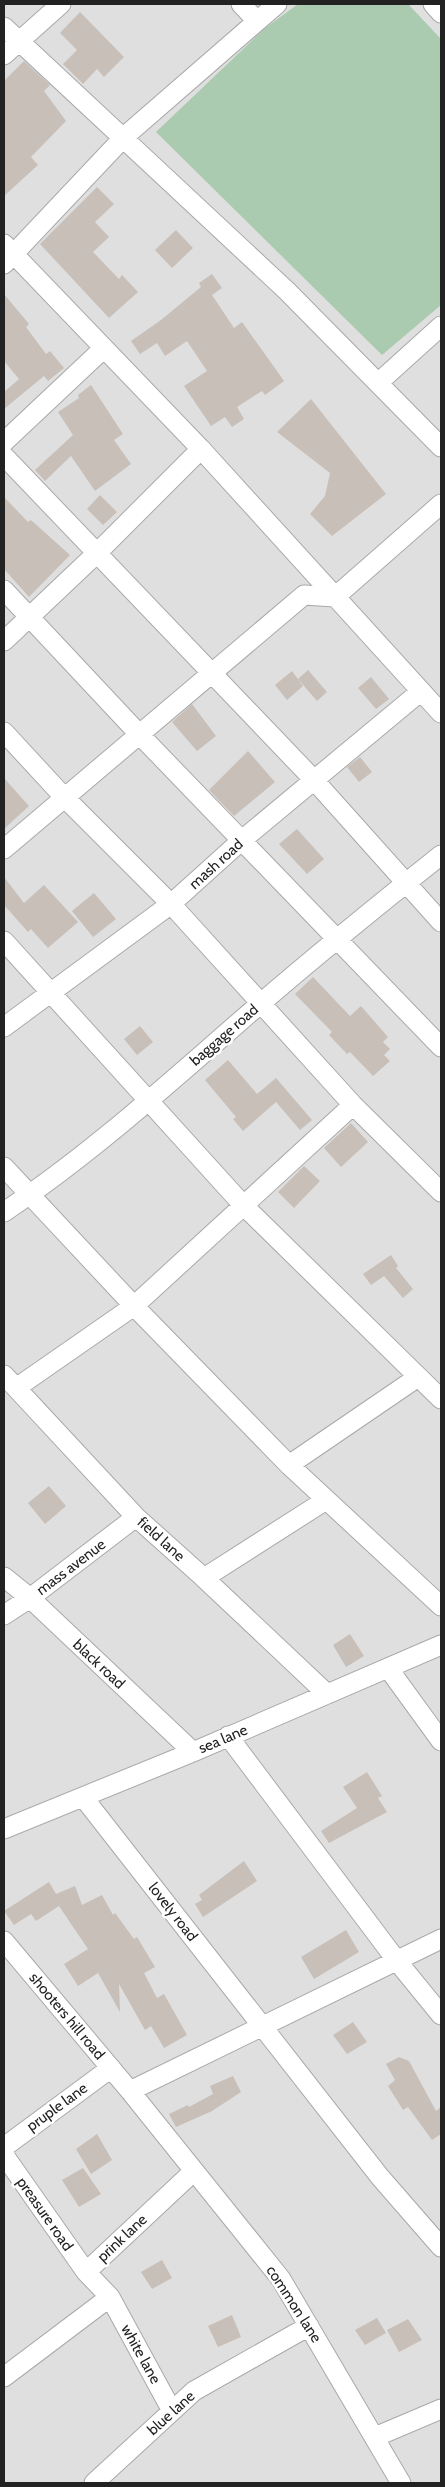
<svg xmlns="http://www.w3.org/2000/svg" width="445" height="2487" font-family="Cabin,sans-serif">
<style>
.residential{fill:#e0dfdf}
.cemetery{fill:#aacbaf}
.building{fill:#c7bfb8}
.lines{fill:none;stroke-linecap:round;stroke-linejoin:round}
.minor-casing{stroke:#a9a9a9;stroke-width:21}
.minor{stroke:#fff;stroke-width:19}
.labels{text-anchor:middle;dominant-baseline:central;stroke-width:5;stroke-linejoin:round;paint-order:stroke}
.street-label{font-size:15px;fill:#222;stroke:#fff}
</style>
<rect width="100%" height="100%" fill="#f2efe9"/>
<path class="residential" d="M4 4H441V2483H4Z"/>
<path class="cemetery" d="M298 4H408L441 39V305L382 355 156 132 264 29Z"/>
<path class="building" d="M80 12 124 57 104 77 97 69 83 84 63 64 77 50 60 33Z
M24 61 50 85 44 91 66 121 31 157 38 165 4 196V81Z
M97 187 114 204 95 222 109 237 93 252 119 279 122 275 138 292 109 318 40 244Z
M176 230 193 248 172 268 155 250Z
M212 274 222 288 212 295 234 328 242 322 284 381 265 395 262 391 237 407 244 419 232 427 225 417 211 426 184 386 207 371 187 341 165 356 157 343 140 354 131 341 161 320 201 287 199 283Z
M4 294 29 324 26 327 46 354 50 351 64 368 48 381 44 376 4 409V392L19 379 4 361Z
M91 385 123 434 114 440 131 464 95 491 71 456 45 481 35 470 73 435 58 412 79 398 78 395Z
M311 399 386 494 332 536 310 514 325 496 330 473 277 432Z
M100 495 117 512 103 525 87 509Z
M4 497 28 522 31 520 70 555 29 597 4 569Z
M308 670 327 692 317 701 298 679Z
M292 671 303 686 287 700 275 685Z
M371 677 389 699 376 709 358 688Z
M192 704 216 736 197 751 172 722Z
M248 751 275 782 234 816 209 790Z
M360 757 372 772 359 782 347 767Z
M4 778 29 806 4 829Z
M297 829 324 859 307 874 279 844Z
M4 877 24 903 44 885 78 922 48 948 31 929 28 932 4 905Z
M94 893 116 919 93 937 72 911Z
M313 977 350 1016 361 1006 388 1037 383 1042 390 1049 384 1055 390 1061 373 1076 350 1052 347 1054 329 1035 332 1032 295 994Z
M140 1026 153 1042 137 1055 124 1039Z
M228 1060 257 1094 276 1078 312 1120 300 1130 276 1102 243 1131 233 1119 236 1117 205 1080Z
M351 1123 368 1142 341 1167 324 1148Z
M304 1166 320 1181 294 1208 278 1192Z
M391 1255 398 1266 396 1268 413 1289 403 1298 384 1276 371 1285 363 1274Z
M49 1486 66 1506 45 1524 28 1503Z
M350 1634 364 1656 346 1667 333 1645Z
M367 1772 382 1796 378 1798 387 1812 329 1843 321 1831 357 1808 343 1787Z
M244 1861 257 1881 203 1917 195 1904 202 1900 199 1895Z
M49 1882 56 1894 75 1886 82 1905 102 1895 113 1915 115 1913 134 1939 137 1937 155 1967 144 1973 157 1998 164 1994 187 2035 164 2048 151 2026 145 2030 119 1984 120 2012 98 1973 78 1986 64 1964 88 1949 59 1906 36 1921 31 1914 14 1925 4 1911Z
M346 1930 359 1952 314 1979 301 1957Z
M353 2022 367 2042 347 2054 333 2035Z
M399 2057 409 2061 436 2111 441 2107V2134L432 2140 408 2107 403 2110 388 2086 395 2080 386 2064Z
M233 2076 241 2092 212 2111 176 2127 169 2114 188 2105 189 2107 213 2094 210 2086Z
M97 2134 112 2160 91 2174 76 2149Z
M83 2168 101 2194 79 2207 62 2180Z
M162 2260 172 2278 152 2289 141 2272Z
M232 2315 241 2337 218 2347 208 2326Z
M377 2318 386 2333 365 2345 355 2330Z
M408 2319 422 2340 399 2352 387 2330Z"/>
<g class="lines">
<g class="minor-casing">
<path id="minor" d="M241 4 257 21
M433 4 441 13
M4 27 287 291 441 447
M4 55 61 4
M4 244 201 449 441 713
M4 264 124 137 277 4
M378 383 441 326
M4 442 104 348
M4 456 314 780 441 922
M4 590 139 734 441 1047
M4 641 97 553 201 449
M4 732 64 797 171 904 353 1105 441 1192
M4 849 304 595 335 597 441 504
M4 941 243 1205 441 1399
M4 1027 171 904 242 840 420 692
M4 1167 134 1306 289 1465 441 1606
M4 1212C87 1157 162 1089 237 1024 303 966 372 910 441 855
M4 1375 136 1517 204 1578 327 1694
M16 1388 134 1306 353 1105
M289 1465 418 1377
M4 1577 30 1598 193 1752
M204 1578 326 1500
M4 1615 30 1598 136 1517
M388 1668 441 1741
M228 1736 397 1961 441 2015
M83 1797 380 2177 441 2247
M4 1829 193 1752 441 1645
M4 1941 130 2091 281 2279 401 2483
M130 2091 441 1939
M4 2147 111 2068
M4 2155 86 2272
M110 2297 172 2411
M4 2377 110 2297 86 2272 194 2171
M375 2437 441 2409
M94 2483 194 2391 309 2326"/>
</g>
<use href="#minor" class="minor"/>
</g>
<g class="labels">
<g class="street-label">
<text transform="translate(216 864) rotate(-42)">mash road</text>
<text transform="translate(224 1035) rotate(-41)">baggage road</text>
<text transform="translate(161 1539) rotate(42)">field lane</text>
<text transform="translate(71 1567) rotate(-37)">mass avenue</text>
<text transform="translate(99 1664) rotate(43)">black road</text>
<text transform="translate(223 1739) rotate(-23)">sea lane</text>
<text transform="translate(173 1912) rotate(52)">lovely road</text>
<text transform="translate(67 2016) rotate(50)">shooters hill road</text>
<text transform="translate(57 2107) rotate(-36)">pruple lane</text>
<text transform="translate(45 2214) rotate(55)">preasure road</text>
<text transform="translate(122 2238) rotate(-43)">prink lane</text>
<text transform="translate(294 2304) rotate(57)">common lane</text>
<text transform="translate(141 2354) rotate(61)">white lane</text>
<text transform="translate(171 2413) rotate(-42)">blue lane</text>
</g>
</g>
<rect width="445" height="2487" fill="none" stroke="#222222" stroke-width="10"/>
</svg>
